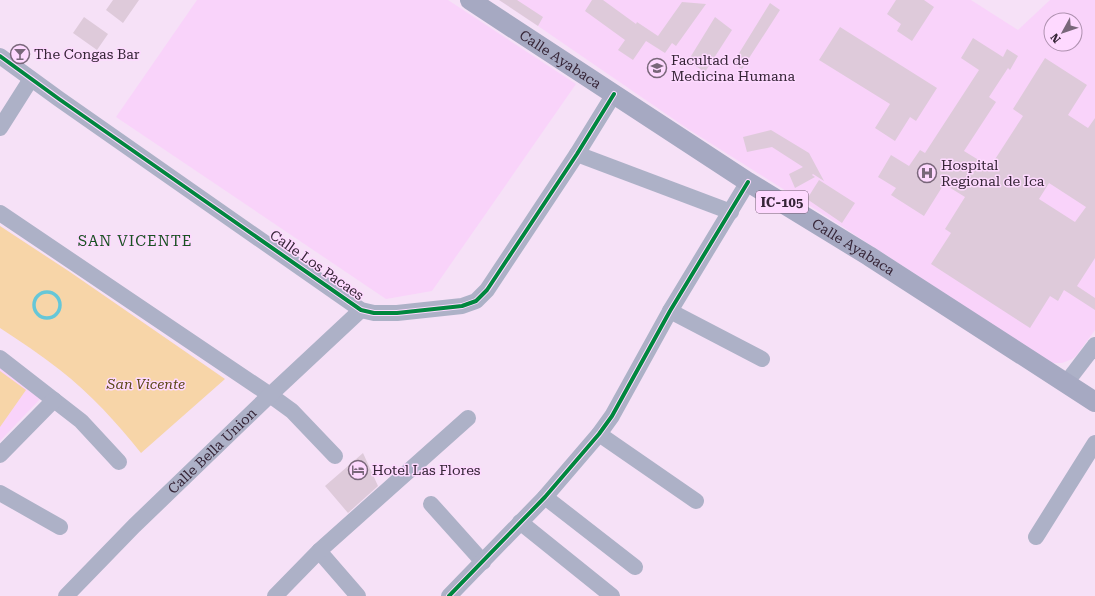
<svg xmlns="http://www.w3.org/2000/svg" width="1095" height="596" font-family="'Roboto Serif',serif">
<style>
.built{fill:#f9d3fa;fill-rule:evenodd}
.green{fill:#f7d5a8}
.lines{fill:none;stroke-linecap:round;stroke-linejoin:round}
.stream{stroke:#66c7d8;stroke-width:3.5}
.building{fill:#decada;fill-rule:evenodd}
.minor{stroke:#adb1c7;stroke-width:16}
.major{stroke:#a6a9c2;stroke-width:20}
.cycleway-casing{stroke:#fed9ff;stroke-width:6}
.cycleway{stroke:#00873e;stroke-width:4}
.labels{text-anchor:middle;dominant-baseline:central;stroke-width:3;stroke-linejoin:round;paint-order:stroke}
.shield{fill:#fed9ff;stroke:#725b73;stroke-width:1}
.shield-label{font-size:13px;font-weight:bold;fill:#362537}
.poi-label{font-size:14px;fill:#362537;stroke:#fed9ff;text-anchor:start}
.street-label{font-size:14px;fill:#362537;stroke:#fed9ff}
.park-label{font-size:14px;font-style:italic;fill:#5c4817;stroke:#fed9ff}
.neighbourhood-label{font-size:15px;letter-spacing:1px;fill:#175120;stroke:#fed9ff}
</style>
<rect width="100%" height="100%" fill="#f6e1f7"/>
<path class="built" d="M197 0H448L576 84 432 291 386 299 116 117Z
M499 0H971L1018 30 1050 0H1095V330L1076 356 1072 359 1062 363H1052L829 218 688 129 538 26ZM1051 20H1075V44H1051Z
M0 364 42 397 0 441Z"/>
<path class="green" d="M0 226 70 272 225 379 141 453C117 423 91 394 60 370 41 355 20 341 0 328Z
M0 371 26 390 0 427Z"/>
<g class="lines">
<path class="stream" d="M34 305a13 13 0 1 1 26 0a13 13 0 1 1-26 0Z"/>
</g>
<path class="building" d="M113 0H139L123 23 106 10Z
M499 0H517L543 17 538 26Z
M592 0H603L636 24 637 22 658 36 682 2 706 4 676 46 672 43 665 53 646 41 633 60 618 50 625 40 585 11Z
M896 0H924L934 7 912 41 897 31 901 24 887 14Z
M770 3 780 10 742 69 733 63Z
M84 17 108 34 97 50 73 33Z
M715 17 732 30 705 72 688 61Z
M840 27 937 88 916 121 910 117 895 141 875 128 890 104 819 60Z
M973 38 1003 57 1007 49 1018 56 1010 70 1008 68 989 97 996 102 964 151 990 167 1023 116 1013 109 1045 58 1087 85 1068 115 1088 128 1095 118V258L1077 286 1095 298V310L1064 290 1058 301 1050 296 1030 328 931 264 951 233 945 229 965 197 944 184 924 216 891 195 896 188 878 177 891 155 909 166 920 150 925 153 979 70 961 58ZM1049 183 1086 207 1075 222 1039 199Z
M771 130 809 153 824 181 813 174 812 175 815 177 795 188 789 174 803 167 772 147 747 152 743 137Z
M819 180 855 203 842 223 807 199Z
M363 453 378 486 348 513 325 486Z"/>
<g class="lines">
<g class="minor">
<path d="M0 56 59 99 361 310 374 313H397L462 306 476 301 487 290 577 154 614 94"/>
<path d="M0 128 31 79"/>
<path d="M577 154 731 212"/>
<path d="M0 213 270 395 292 411 335 456"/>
<path d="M670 311 762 359"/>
<path d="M0 358 81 421 119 462"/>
<path d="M1066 383 1095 345"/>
<path d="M599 434 696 501"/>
<path d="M0 455 54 400"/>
<path d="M0 493 60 527"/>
<path d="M545 497 635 567"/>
<path d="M431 504 483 562"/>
<path d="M520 522 612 596"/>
<path d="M1036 537 1095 443"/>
<path d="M319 551 358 596"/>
<path id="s1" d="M66 596 134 526 270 395 361 310"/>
<path d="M275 596 319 551 468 418"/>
<path d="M449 596 545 497 599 434 612 416 670 311 748 182"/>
</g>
<path class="major" id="s2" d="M470 0 748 182 869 256 1095 402"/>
<g class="cycleway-casing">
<path id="cycleway" d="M0 56 59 99 361 310 374 313H397L462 306 476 301 487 290 577 154 614 94
M449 596 545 497 599 434 612 416 670 311 748 182"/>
</g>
<use href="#cycleway" class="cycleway"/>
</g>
<defs>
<g id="bar-ring" transform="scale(1)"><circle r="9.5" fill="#fed9ff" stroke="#79677a" stroke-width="1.5"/><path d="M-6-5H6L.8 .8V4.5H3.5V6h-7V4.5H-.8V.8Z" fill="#79677a"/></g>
<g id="school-ring" transform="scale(1)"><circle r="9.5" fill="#fed9ff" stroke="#79677a" stroke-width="1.5"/><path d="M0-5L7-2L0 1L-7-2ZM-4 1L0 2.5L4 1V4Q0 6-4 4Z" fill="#79677a"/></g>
<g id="hospital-ring" transform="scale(1)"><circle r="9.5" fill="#fed9ff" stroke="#79677a" stroke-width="1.5"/><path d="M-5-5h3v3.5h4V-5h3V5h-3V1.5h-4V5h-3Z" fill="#79677a"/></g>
<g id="hotel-ring" transform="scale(1)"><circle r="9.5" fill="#fed9ff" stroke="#79677a" stroke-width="1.5"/><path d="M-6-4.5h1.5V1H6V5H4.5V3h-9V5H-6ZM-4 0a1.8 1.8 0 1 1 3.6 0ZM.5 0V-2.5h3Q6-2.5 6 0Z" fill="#79677a"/></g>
</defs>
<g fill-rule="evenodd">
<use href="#bar-ring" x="20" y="54"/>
<use href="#school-ring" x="657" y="68"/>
<use href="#hospital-ring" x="927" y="173"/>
<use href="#hotel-ring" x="358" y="470"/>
</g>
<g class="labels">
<rect class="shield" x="756" y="191" width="52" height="22" rx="3"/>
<g class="shield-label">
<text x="782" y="202">IC-105</text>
</g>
<g class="poi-label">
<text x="34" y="54">The Congas Bar</text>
<text x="671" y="60">Facultad de<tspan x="671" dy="16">Medicina Humana</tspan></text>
<text x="941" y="165">Hospital<tspan x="941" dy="16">Regional de Ica</tspan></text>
<text x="372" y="470">Hotel Las Flores</text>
</g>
<g class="street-label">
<text stroke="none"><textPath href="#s2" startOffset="108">Calle Ayabaca</textPath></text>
<text stroke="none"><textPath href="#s2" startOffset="456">Calle Ayabaca</textPath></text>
<text transform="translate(317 265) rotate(35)">Calle Los Pacaes</text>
<text stroke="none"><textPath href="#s1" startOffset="206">Calle Bella Union</textPath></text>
</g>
<g class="park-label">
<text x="146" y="384">San Vicente</text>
</g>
<g class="neighbourhood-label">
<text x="135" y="241">SAN VICENTE</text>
</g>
</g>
<g transform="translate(1063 32) rotate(230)"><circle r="19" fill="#fed9ff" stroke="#ae91af"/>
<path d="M0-3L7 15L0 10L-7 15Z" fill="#79677a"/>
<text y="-6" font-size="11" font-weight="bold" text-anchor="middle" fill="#362537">N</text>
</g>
</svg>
